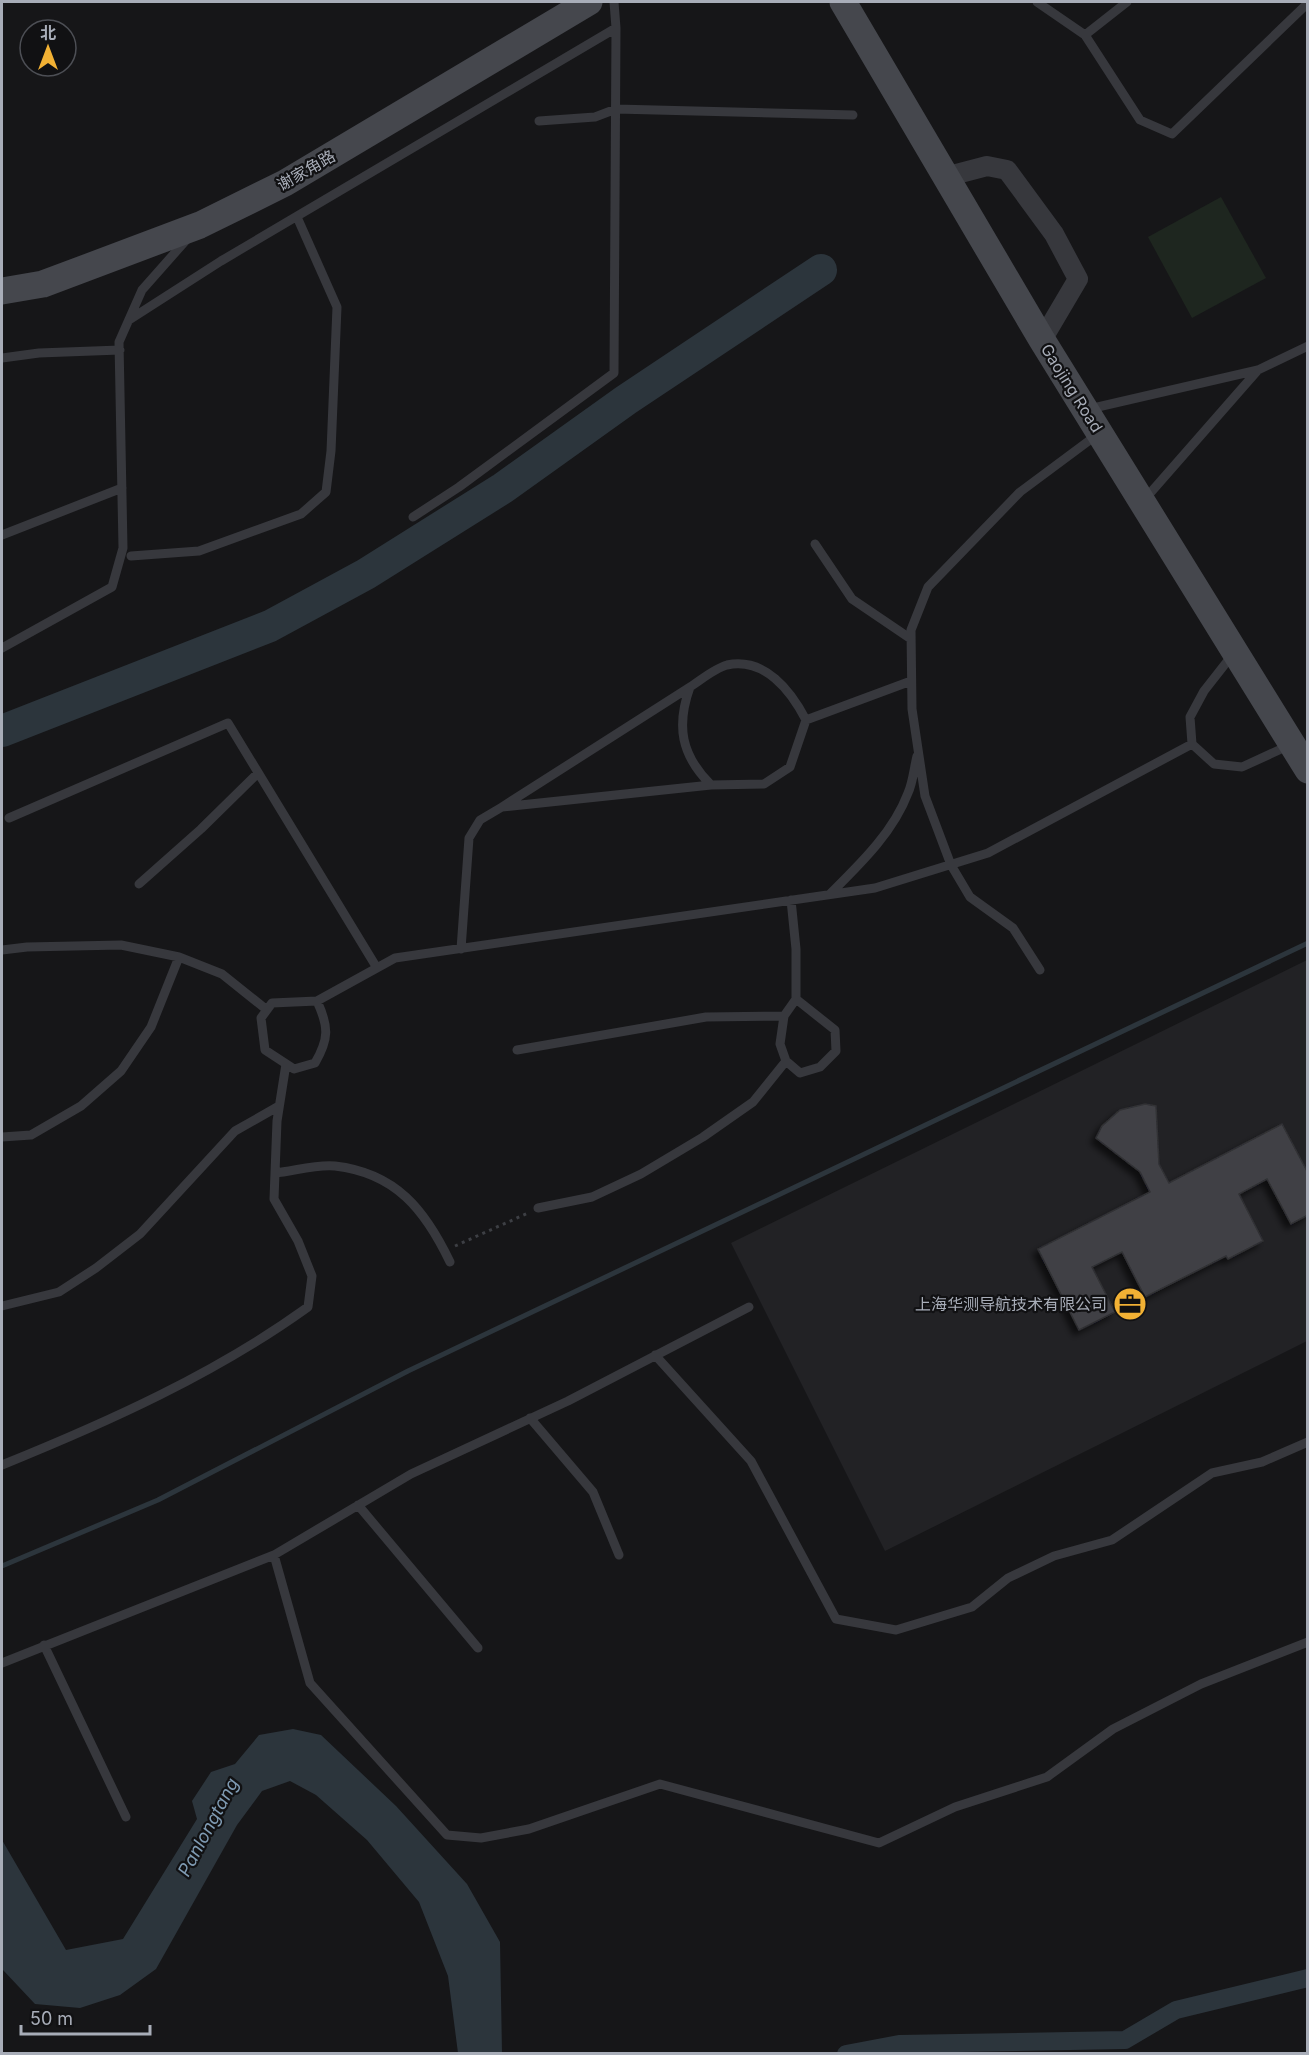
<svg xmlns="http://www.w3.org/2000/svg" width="1309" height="2055" font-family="Inter,'Noto Sans SC',sans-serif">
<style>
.built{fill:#222225}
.green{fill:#1e261f}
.water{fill:#2c353c}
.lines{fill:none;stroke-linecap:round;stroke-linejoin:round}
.stream{stroke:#2c353c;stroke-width:5}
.canal{stroke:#2c353c;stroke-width:18}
.river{stroke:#2c353c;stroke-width:32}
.building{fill:#404145;stroke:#303034;stroke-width:1.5;filter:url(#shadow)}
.path{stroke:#3d3f44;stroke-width:3;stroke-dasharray:3 4.5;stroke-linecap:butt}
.lane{stroke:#37383d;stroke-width:9}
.street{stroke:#37383d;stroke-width:20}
.secondary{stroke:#45474d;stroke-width:27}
.labels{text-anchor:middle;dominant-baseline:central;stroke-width:4.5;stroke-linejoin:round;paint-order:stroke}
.street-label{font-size:16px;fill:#a8adb8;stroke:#111113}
.poi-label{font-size:16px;fill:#a8adb8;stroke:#111113;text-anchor:end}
.water-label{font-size:18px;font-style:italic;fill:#7f9bb3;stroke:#111113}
</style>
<defs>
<filter id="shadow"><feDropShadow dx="-5" dy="5" stdDeviation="3" flood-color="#0009"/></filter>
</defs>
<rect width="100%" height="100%" fill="#161618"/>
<path class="built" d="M1307 960V1341L885 1551 731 1243Z"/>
<path class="green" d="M1221 197 1266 278 1192 318 1148 237Z"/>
<path class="water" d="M293 1729 321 1735 396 1806 467 1884 500 1942 502 2053H458L448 1976 419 1902 367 1840 316 1795 290 1781 262 1791 237 1825 156 1969 120 1995 80 2008 35 2004 3 1970 2 1840 66 1950 123 1939 197 1819 192 1801 211 1772 235 1764 259 1735Z"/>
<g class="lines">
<path class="stream" d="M2 1566 158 1500 408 1371 1308 943"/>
<path class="canal" d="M846 2054 899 2044 1125 2040 1176 2010 1308 1978"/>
<path class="river" d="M2 731 270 626 366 574 503 488 626 400 821 270"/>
</g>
<path class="building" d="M1145 1104 1156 1106 1159 1164 1169 1183 1282 1124 1308 1173V1215L1291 1224 1267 1179 1239 1194 1263 1241 1228 1259 1226 1256 1145 1297 1122 1252 1092 1267 1115 1312 1079 1330 1038 1249 1150 1192 1140 1172 1096 1138 1102 1126 1120 1110Z"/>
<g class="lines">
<path class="path" d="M455 1246 528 1213"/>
<path class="lane" d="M1037 2 1085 35 1140 120 1172 134 1308 3
M1085 35 1127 2
M539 121 595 117 616 109 853 115
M129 320 221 261 616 28 614 2
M2 358 39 353 120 350
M1089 409 1258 370 1308 346
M1145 499 1258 370
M413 517 459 487 614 373 616 28
M2 535 122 488
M815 544 852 599 911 639
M131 556 199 551 301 514 326 492 331 451 337 307 297 217
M2 648 112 587 123 548 119 342 142 290 188 238
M1233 654 1204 691 1190 717 1192 744 1214 764 1242 767 1290 745
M690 687 502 807 711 785
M806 720C791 691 765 657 727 665 715 668 701 680 690 687 676 726 681 755 711 785L764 784 790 767 806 720 911 681
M9 818 228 723 377 968
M139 884 201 829 258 773
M830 894C859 865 893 833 908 793 913 782 914 768 917 756
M791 900 796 949V999L784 1016 780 1044 786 1061 800 1073 820 1067 836 1051 835 1030 796 999
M461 949 469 838 480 820 502 807
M2 950 27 947 121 945 179 957 222 974 267 1010
M1040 970 1013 928 970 897 951 865 925 796 912 709 911 630 928 587 1020 492 1098 434
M317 1001C329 1027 329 1039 315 1063L294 1069 265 1050 261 1018 272 1003 317 1001 395 958 875 888 988 853 1192 744
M517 1050 706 1017 784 1016
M2 1137 31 1135 81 1106 121 1071 151 1027 179 957
M275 1173C294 1171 317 1164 335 1166 396 1173 425 1210 450 1262
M538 1208 592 1197 641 1174 703 1137 753 1102 786 1061
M2 1306 59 1292 96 1268 140 1234 235 1131 279 1106
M749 1307 568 1401 411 1474 274 1555 310 1683 447 1835 481 1838 529 1829 660 1784 879 1843 955 1807 1047 1777 1113 1729 1201 1684 1308 1642
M655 1355 751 1461 836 1619 896 1630 972 1607 1008 1578 1054 1556 1112 1540 1212 1473 1262 1462 1308 1442
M530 1418 593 1492 619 1555
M2 1465C108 1422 215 1374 308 1307L312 1276 298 1241 274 1199 277 1121 286 1064
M358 1505 478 1648
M44 1645 126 1817
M2 1663 274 1555"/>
<path class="street" d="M945 177 987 166 1007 170 1054 234 1078 279 1042 340"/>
<path class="secondary" d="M843 2 1042 340 1308 770
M2 291 43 284 200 225 285 183 589 2"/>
</g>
<defs>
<g id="office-disc" transform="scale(1.725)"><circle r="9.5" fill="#f2b134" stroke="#111113"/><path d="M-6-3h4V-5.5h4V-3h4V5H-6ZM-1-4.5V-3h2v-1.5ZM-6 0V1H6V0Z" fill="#111"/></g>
</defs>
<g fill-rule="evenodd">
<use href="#office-disc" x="1130" y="1304"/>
</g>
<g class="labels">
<g class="street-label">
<text transform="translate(306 170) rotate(-30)">谢家角路</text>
<text transform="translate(1072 388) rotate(58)">Gaojing Road</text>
</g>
<g class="poi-label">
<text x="1107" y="1304">上海华测导航技术有限公司</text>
</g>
<g class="water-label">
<text transform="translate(208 1827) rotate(-62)">Panlongtang</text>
</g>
</g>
<rect width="1309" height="2055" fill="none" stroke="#a8adb8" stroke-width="6"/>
<g transform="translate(48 48)"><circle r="28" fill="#111113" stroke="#4d4f55" stroke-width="1.5"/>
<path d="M0-4.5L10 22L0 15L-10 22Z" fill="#f2b134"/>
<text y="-9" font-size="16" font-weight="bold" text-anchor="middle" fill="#a8adb8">北</text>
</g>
<path d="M21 2025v9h129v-9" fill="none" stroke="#a8adb8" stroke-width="3"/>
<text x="30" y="2025" font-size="18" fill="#a8adb8" stroke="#111113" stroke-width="4.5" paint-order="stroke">50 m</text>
</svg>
